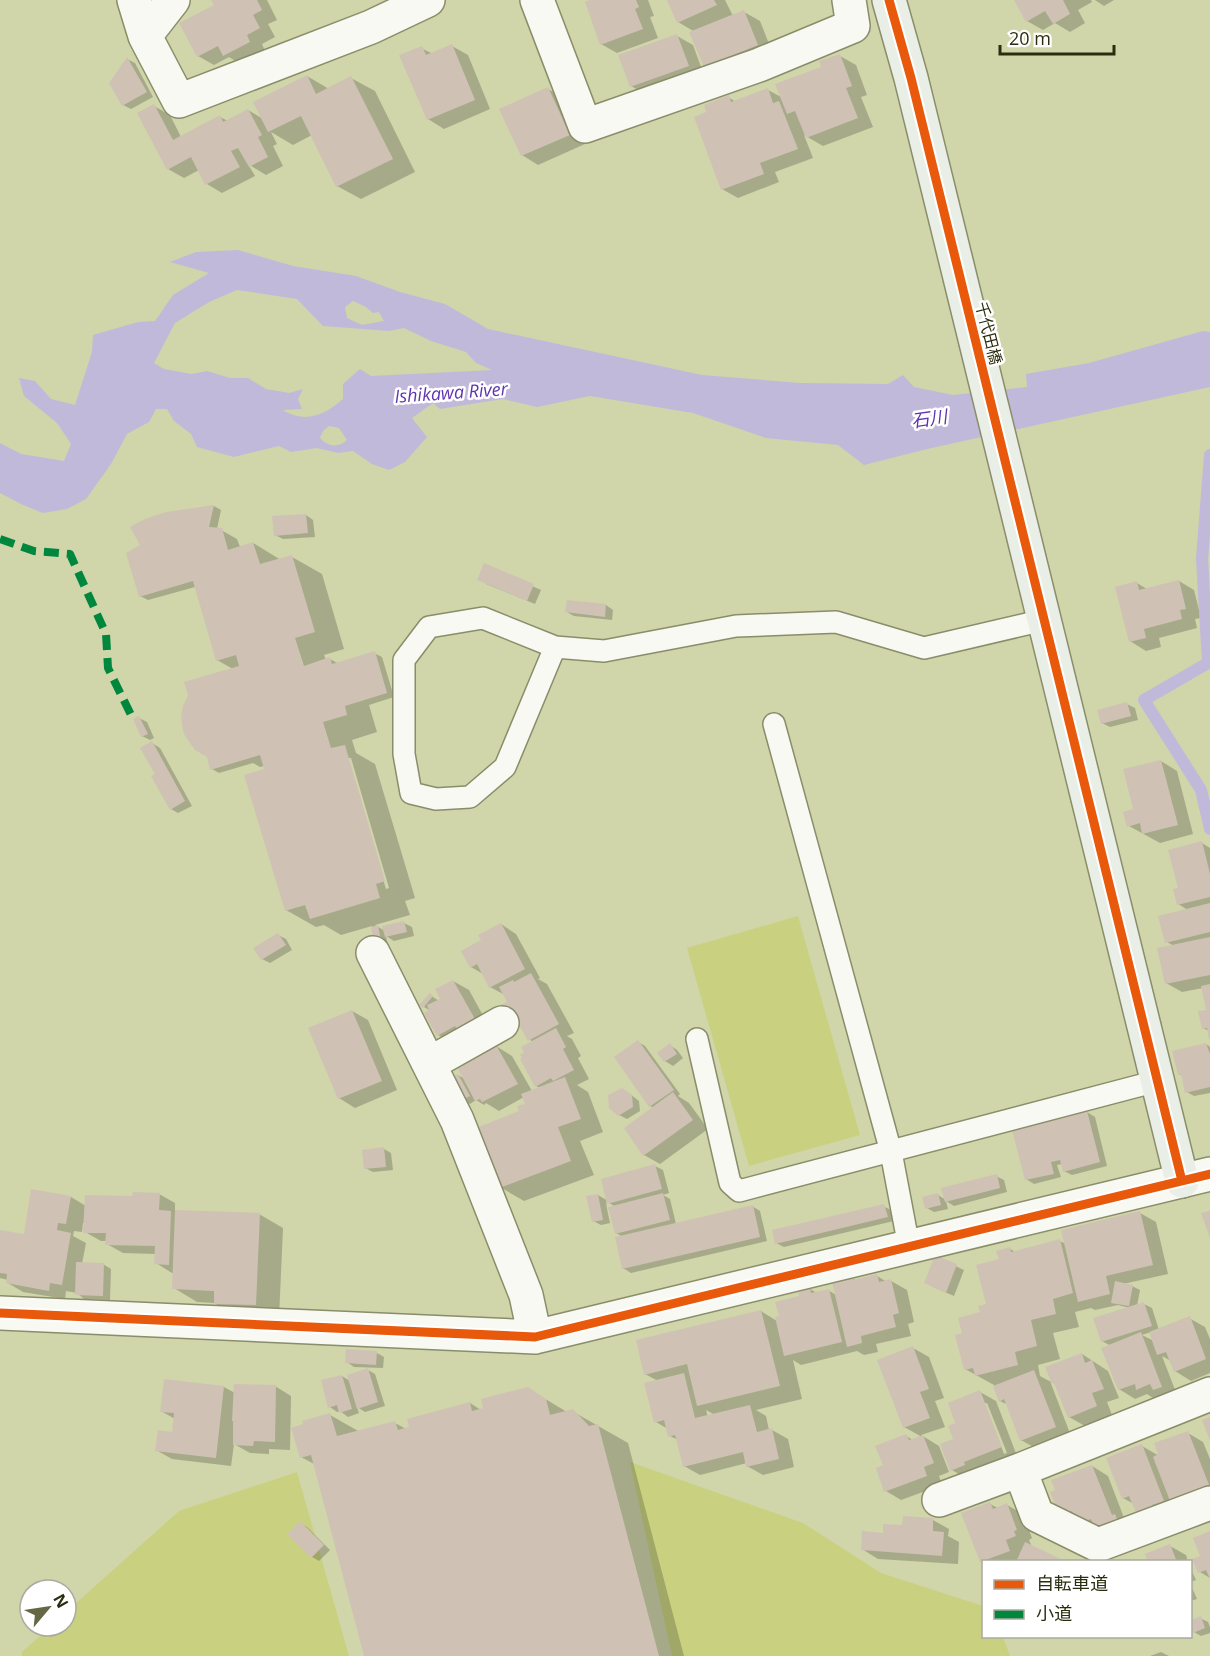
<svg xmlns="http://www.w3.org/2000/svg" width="1210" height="1656" font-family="'Open Sans','Noto Sans JP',sans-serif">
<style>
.green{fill:#c9d181}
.water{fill:#c1b9da;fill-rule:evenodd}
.shadow{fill:#0003;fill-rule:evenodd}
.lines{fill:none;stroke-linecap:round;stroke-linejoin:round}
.stream{stroke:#c1b9da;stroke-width:12}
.building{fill:#cfc2b5}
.lane-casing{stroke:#8a8d6a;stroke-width:24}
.street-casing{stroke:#8a8d6a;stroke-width:36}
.secondary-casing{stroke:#8a8d6a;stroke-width:36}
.lane{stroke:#f8f9f2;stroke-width:21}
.street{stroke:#f8f9f2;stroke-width:33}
.secondary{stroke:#e9eee6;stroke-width:33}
.quiet{stroke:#00873e;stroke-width:8;stroke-dasharray:15 8;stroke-linecap:butt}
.cycleway-casing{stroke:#fff;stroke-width:13}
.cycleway{stroke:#e8590c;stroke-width:9}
.labels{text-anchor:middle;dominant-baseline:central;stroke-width:5;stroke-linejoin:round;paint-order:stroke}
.street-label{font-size:16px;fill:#2b2e0e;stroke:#fff}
.water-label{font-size:18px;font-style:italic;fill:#5f34b0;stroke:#fff}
</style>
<rect width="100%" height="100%" fill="#d0d5aa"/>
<path class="green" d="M798 916 860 1135 749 1166 687 948Z
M630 1462 803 1523 881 1573 983 1606 984 1636 1003 1637 1010 1656H672Z
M297 1472 349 1656H22V1652L51 1626H66V1612L179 1511Z"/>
<path class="water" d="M238 250 293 266 356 276 400 292 445 304 488 329 702 375 800 383 888 384 903 375 914 387 953 395 1027 387 1026 374 1089 363 1203 331 1210 332V387L927 449 864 465 838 445 766 438 693 413 590 396 537 407 503 399 440 409 433 403 412 418 427 437 405 462 389 470 372 464 353 451 338 453 317 448 291 452 279 446 234 457 197 447 191 434 174 421 167 409H156L149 422 127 434 111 464 86 499 67 509 43 513 23 505 0 493V443L21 454 64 461 71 444 57 423 24 396 19 378 35 381 51 399 75 405 92 352 93 335 138 322 155 321 173 295 209 273 170 262 196 252ZM237 290 297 299 323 326 389 331 404 328 431 341 466 352 476 363 492 370 371 376 360 369 343 384V399C325 415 305 424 283 410L302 409 298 399 303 389 289 393 266 389 248 378H230L207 371 192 374 164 369 154 363 175 323 209 302ZM353 301 366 307 373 313 379 312 384 321 362 325 347 318 345 307ZM329 426 339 428 347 440C339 448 328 447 320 438L323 431Z"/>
<path class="shadow" d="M213 0H267L277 20 268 24 275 37 262 44 265 51 240 64 229 57 214 65 198 56 216 5Z
M595 0H648L654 16 650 17 658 38 617 53 601 44Z
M668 0H725L733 16 744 12 760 21 773 54 705 66 695 32 678 22Z
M1015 0H1091L1092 2 1078 10 1085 23 1070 32 1055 23 1043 30 1027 21Z
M1095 0H1114L1104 6Z
M677 36 693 45 704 75 647 95 631 86Z
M452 46 468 55 490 109 444 129 428 119 421 48 433 54Z
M840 56 856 65 867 95 861 97 873 127 823 146 804 135 813 158 775 172 779 182 738 198 722 189 708 113 728 97 736 102 768 90 783 98Z
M127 59 135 63 153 97 131 109 123 105Z
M307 76 329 89 351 78 375 91 415 172 361 199 337 186 312 135 293 145 271 132 277 144 273 146 283 166 266 175 248 164 255 176 222 193 207 184 199 170 184 178 168 169 154 106 170 115 181 137 220 117 228 121 248 110 263 119Z
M548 89 564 98 585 144 538 165 522 155Z
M214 506 221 510 217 529 221 530 237 539 240 547 253 543 281 560 292 557 322 574 344 649 324 655 326 660 330 659 339 664 374 653 382 657 394 697 369 705 377 732 352 740 356 753 375 764 415 898 405 901 410 915 375 925 385 931 404 923 412 927 414 936 394 941 386 936 388 946 383 947 375 943 372 926 341 935 324 925 316 927 286 910 264 766 260 767 253 763 219 773 212 769 208 756 233 669 217 660 195 587 148 600 140 596 142 546 166 513ZM347 758H351L389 888 386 889Z
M306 515 313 520 315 537 283 539 275 535Z
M485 565 541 590 535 604 486 584Z
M1179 581 1194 590 1201 618 1195 619 1197 628 1159 638 1161 647 1146 651 1130 641 1137 583 1147 589Z
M606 605 613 610 612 620 574 616 567 612Z
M1127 704 1135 708 1138 720 1110 727 1102 723Z
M139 718 147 722 154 738 150 740 142 736Z
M152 743 160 748 192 806 178 813 171 809 157 775Z
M1161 761 1177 771 1193 834 1160 843 1129 826 1135 810Z
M1202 843 1210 848V1036L1209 1031 1203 1028 1208 1011 1203 988 1182 992 1166 983 1174 946 1167 942 1188 910 1178 904 1180 889Z
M501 924 516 934 540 978 538 979 547 984 574 1033 567 1036 572 1039 581 1056 578 1058 589 1079 577 1085 588 1092 603 1132 580 1141 594 1175 524 1201 500 1187 521 1112 527 1104 524 1097 499 1111 486 1103 484 1105 476 1100 470 1104 463 1099 458 1075 465 1079 496 1046 512 1056 532 1091 540 1088 536 1086 533 1042 529 1039 522 1028 511 1021 509 1003 505 995 490 987 483 974 471 967 483 941Z
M278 935 286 939 292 950 270 963 262 959Z
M453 981 469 990 491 1030 454 1044 438 1035 431 1011 424 1007 430 995 439 1001Z
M352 1011 368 1020 397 1090 355 1108 339 1098Z
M638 1042 645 1046 680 1094 678 1096 689 1103 708 1129 660 1164 644 1155 654 1108 650 1106Z
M1206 1044 1210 1047V1093L1194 1096 1187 1092 1183 1076 1179 1074Z
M670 1045 677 1050 683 1058 673 1066 665 1061 659 1053Z
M630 1094 639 1101 640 1111 627 1119 619 1115Z
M1087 1112 1095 1117 1107 1166 1072 1175 1064 1171 1062 1164 1057 1165 1061 1177 1034 1184 1026 1179Z
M384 1149 391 1153 393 1170 373 1172 365 1168Z
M655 1166 663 1170 669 1193 663 1195 670 1199 676 1224 752 1206 760 1211 767 1241 631 1273 623 1268V1237L616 1233 610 1209H607L610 1223 601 1225 593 1221 598 1195 608 1201ZM606 1201 616 1207 607 1209Z
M996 1176 1004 1180 1007 1192 954 1206 946 1201 948 1209 934 1212 927 1208 938 1195 946 1200Z
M159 1194 175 1203V1212L259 1214 283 1228 279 1318 239 1317 214 1303 197 1302 174 1288 175 1273H172L156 1263V1254L123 1253 107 1244V1241H101L85 1232V1223H83L82 1232 74 1231 73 1236 86 1243 82 1264H103L111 1269 110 1300 84 1299 77 1293 66 1291 65 1299 23 1292 8 1283V1280L0 1278V1231L25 1235 71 1197 86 1206Z
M883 1206 891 1210 894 1221 784 1247 776 1243Z
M1140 1213 1156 1222 1168 1274 1123 1284 1132 1286 1140 1290 1137 1306 1144 1304 1152 1308 1159 1330 1189 1318 1205 1327 1210 1339V1373L1191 1381 1175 1371 1171 1361 1162 1356 1177 1395 1170 1398 1163 1394 1153 1398 1147 1394 1135 1399 1119 1389 1111 1346 1102 1341 1130 1308 1118 1305 1095 1310 1091 1308 1075 1312 1079 1327 1053 1333 1060 1359 1038 1365 1040 1376 1053 1383 1082 1354 1108 1371 1119 1398 1107 1402 1112 1415 1085 1426 1069 1417 1057 1385 1050 1381 1071 1436 1037 1449 1021 1440 1008 1405 1000 1401 994 1385 965 1369 963 1334 988 1305 1000 1261 1009 1248 1015 1252 1060 1241 1066 1244ZM1151 1332 1154 1341 1142 1335Z
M936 1257 964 1270 954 1296 933 1287Z
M877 1276 887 1282 891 1281 907 1290 914 1322 908 1324 911 1336 876 1344 878 1352 864 1355 857 1351 801 1365 793 1360 802 1399 756 1410 766 1416 769 1430H772L788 1439 794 1467 763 1475 747 1466V1463L700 1475 684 1466 678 1440 670 1436 668 1429 656 1422 658 1381 645 1374 761 1311 777 1321 810 1289 817 1293 828 1290 836 1295 853 1279 857 1281ZM706 1410 715 1415 708 1417Z
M913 1348 929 1357 944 1398 935 1401 945 1427 921 1435 939 1446 949 1472 939 1476 942 1485 901 1500 886 1491 885 1466 906 1436 913 1440 922 1437 904 1427Z
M377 1353 384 1357 383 1368 354 1367 347 1362Z
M368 1370 375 1374 385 1406 365 1412 357 1407 359 1413 348 1417 340 1411 337 1412 330 1407 342 1376 350 1381Z
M275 1386 291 1396 290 1450 269 1449V1454L250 1453 234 1444 231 1466 172 1459 156 1450 174 1433 175 1419 161 1411 224 1387 235 1393Z
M527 1388 567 1412 572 1411 628 1443 684 1656H366L316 1465 301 1457 330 1415 360 1432 395 1423 406 1429 470 1403 481 1410Z
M980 1392 996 1401 1017 1456 967 1479 952 1470 955 1440 957 1424ZM984 1403H987L1007 1453 1004 1454Z
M1188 1433 1203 1442 1210 1459V1500L1167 1514 1134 1504 1123 1498 1142 1446 1161 1457Z
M1092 1466 1108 1476 1126 1523 1113 1541 1061 1515Z
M990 1504 998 1508 1007 1505 1023 1514 1032 1538 1029 1540 1032 1547 1064 1562H984V1563L981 1561Z
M904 1518 933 1520 949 1529 948 1536 959 1542 958 1564 878 1559 862 1549 884 1534 904 1527Z
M300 1523 307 1527 330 1550 319 1561 312 1557Z
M1210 1533V1578L1200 1572 1202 1557Z
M1170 1546 1186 1555 1188 1562H1145Z
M1190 1567 1196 1580 1190 1582Z
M1190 1583 1197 1599 1190 1601Z
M1200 1618 1208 1622 1210 1627V1633L1201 1636 1194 1632 1190 1623Z
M1161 1652 1169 1656H1150Z"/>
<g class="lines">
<path class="stream" d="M1210 455 1202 559 1208 663 1144 700 1201 790 1210 829"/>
</g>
<path class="building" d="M211 0H257L262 10 253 15 260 28 247 35 250 42 223 56 218 46 197 57 179 23 214 5Z
M590 0H636L639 7 635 9 643 29 600 45 585 2Z
M667 0H714L717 5 677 23Z
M1014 0H1063L1070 14 1053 24 1045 11 1026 22Z
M744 10 758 45 704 67 689 32Z
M677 34 689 66 630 87 618 55Z
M452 44 475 100 427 120 399 55 422 46 426 55Z
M840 54 852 86 846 88 858 118 806 138 795 111 787 114 775 84 821 67 819 61Z
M127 57 147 92 122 106 109 83Z
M307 75 316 94 351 76 393 159 336 187 301 116 268 132 253 102Z
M548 87 570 135 521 156 499 109Z
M768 88 773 103 779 101 798 149 760 163 764 174 721 190 694 117 706 112 704 105 729 95 731 102Z
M154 104 173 140 220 115 223 122 248 109 262 135 258 137 268 157 249 167 238 148 231 151 240 167 205 185 191 157 167 170 137 113Z
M214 505 209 527 222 528 228 550 253 542 260 564 292 555 315 632 295 638 304 666 330 657 332 664 375 651 387 693 345 706 347 715 323 722 331 748 345 745 385 881 376 884 380 898 310 919 305 905 285 911 244 775 264 769 260 755 210 770 207 757 195 750 185 736 183 730 181 716 183 706 188 695 184 682 239 666 236 655 216 661 193 581 139 597 126 553 140 545 130 527 145 519 166 512Z
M306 514 308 533 274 536 272 516Z
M484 563 534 584 527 601 477 580Z
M1179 580 1186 609 1180 610 1182 619 1144 629 1146 638 1129 642 1115 587 1137 581 1139 590Z
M567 600 606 604 605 617 565 612Z
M1127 702 1131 716 1101 724 1097 710Z
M139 716 148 734 141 737 133 719Z
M152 741 185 801 170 810 151 776 155 774 140 748Z
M1161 760 1178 825 1142 834 1140 823 1127 827 1123 812 1133 809 1123 769Z
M1202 841 1210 874V897L1177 905 1173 889 1178 888 1168 850Z
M1210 903V932L1165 943 1158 916Z
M404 921 407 932 385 937 382 926Z
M501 923 525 969 489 988 477 964 470 968 461 951 481 940 478 935Z
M378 925 381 942 374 943 371 927Z
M278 933 286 945 261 960 253 948Z
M1210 937V975L1165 984 1157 948Z
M531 973 559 1024 528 1041 516 1019 510 1022 501 1005 507 1002 499 987 513 980 514 982Z
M453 980 476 1021 458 1031 455 1026 437 1036 424 1013 429 1010 427 1005 440 999 435 989Z
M1210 984V1039H1209L1207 1028 1202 1029 1198 1011 1206 1010 1201 986Z
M430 993 433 996 423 1008 419 1005Z
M352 1010 382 1081 338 1099 308 1028Z
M556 1028 566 1047 563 1049 574 1070 553 1081 551 1078 535 1087 520 1059 522 1058 520 1055 524 1052 521 1047Z
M638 1040 674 1090 649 1107 614 1057Z
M670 1043 677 1054 664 1062 657 1053Z
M1206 1043 1210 1054V1087L1185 1093 1181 1074 1178 1075 1172 1051Z
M496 1045 518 1084 482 1102 480 1099 475 1101 456 1065Z
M458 1074 470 1096 462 1100 452 1077Z
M565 1077 581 1119 558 1127 571 1161 499 1188 476 1128 519 1111 517 1106 525 1104 521 1094Z
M622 1088 632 1095 633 1107 618 1116 609 1108 608 1095Z
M673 1092 693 1120 643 1156 624 1128Z
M1087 1111 1100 1162 1063 1172 1060 1160 1051 1162 1054 1174 1025 1180 1012 1130Z
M384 1147 386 1167 364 1169 362 1150Z
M655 1164 662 1189 607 1204 601 1179Z
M997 1174 1000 1188 945 1202 941 1188Z
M31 1189 71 1196 66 1224 58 1223 57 1230 71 1233 62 1285 50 1283 49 1291 6 1283 7 1274 0 1273V1230L24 1234Z
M133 1192 160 1193 159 1210 171 1211 169 1265 154 1264 155 1246 105 1245 106 1233H83L85 1195 132 1196Z
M663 1193 670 1220 615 1234 608 1207Z
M938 1193 941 1205 925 1209 922 1197Z
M598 1194 603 1220 592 1222 586 1196Z
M884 1204 888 1217 775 1244 772 1230Z
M753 1205 760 1237 622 1269 615 1237Z
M175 1210 260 1213 256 1305 214 1304V1291L172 1289Z
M1140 1211 1153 1265 1106 1276 1110 1294 1078 1302 1061 1230Z
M1210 1211V1238L1201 1213Z
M1060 1239 1073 1293 1053 1299 1056 1314 1031 1320 1037 1346 1015 1352 1018 1365 975 1376 973 1368 964 1370 955 1335 962 1333 958 1318 980 1312 978 1306 986 1304 976 1265 999 1259 996 1251 1010 1247 1011 1252Z
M935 1255 957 1264 946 1293 924 1283Z
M76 1262 104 1263 103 1296 75 1295Z
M877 1274 879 1282 891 1279 899 1313 893 1315 896 1327 861 1336 862 1343 847 1347 832 1282 853 1277V1280Z
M1115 1281 1133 1285 1129 1306 1111 1303Z
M810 1288 811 1293 829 1289 842 1342 784 1356 775 1317 779 1316 775 1302 799 1296 798 1291Z
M1144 1302 1152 1326 1101 1342 1093 1318Z
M761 1310 780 1386 697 1406 687 1364 644 1375 636 1340Z
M1190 1316 1206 1359 1174 1372 1166 1352 1157 1355 1149 1332Z
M1141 1332 1162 1387 1153 1390 1150 1384 1136 1390 1135 1384 1118 1390 1101 1348Z
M913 1346 929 1389 920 1392 930 1418 903 1428 877 1360Z
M346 1349 377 1351 376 1365 345 1363Z
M1082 1353 1085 1363 1092 1360 1104 1389 1092 1393 1097 1406 1068 1418 1054 1383 1052 1384 1045 1367Z
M368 1368 378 1402 357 1409 347 1375Z
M1034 1370 1056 1427 1020 1441 1004 1399 999 1402 993 1386Z
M684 1373 695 1418 750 1405 757 1432 772 1428 779 1459 746 1467 743 1452 683 1467 675 1435 668 1437 664 1420 654 1423 644 1383Z
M342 1375 352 1409 339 1413 337 1405 328 1408 321 1380Z
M164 1379 224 1386 216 1458 155 1451 158 1430 172 1432 174 1413 160 1412Z
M234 1384 276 1385 275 1442 254 1441 253 1446 233 1445V1421H232Z
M528 1387 546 1399 550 1415 573 1409 589 1426 598 1424 659 1656H364L311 1455 300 1458 291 1428 303 1424 302 1421 330 1413 337 1436 395 1421 398 1430 409 1427 407 1419 470 1402 472 1411 483 1408 481 1399Z
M980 1390 1002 1447 964 1462 965 1465 950 1471 940 1444 953 1439 948 1426 955 1423 948 1403Z
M1210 1417V1441L1202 1420Z
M1188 1431 1209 1485 1180 1496 1183 1504 1172 1506 1153 1457 1158 1454 1154 1443Z
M906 1434 909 1440 923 1435 934 1463 924 1467 927 1476 884 1492 876 1468 883 1465 875 1446Z
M1142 1444 1164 1501 1152 1505 1153 1509 1137 1515 1129 1496 1122 1499 1106 1458Z
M1092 1465 1112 1515 1115 1514 1119 1524 1096 1533 1091 1519 1077 1524 1072 1511 1060 1516 1050 1492 1055 1490 1051 1480Z
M990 1502 993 1509 1007 1503 1017 1530 1014 1531 1016 1536 1006 1540 1010 1551 980 1562 961 1513Z
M903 1516 933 1518V1531L944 1532 942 1556 861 1550 862 1531 883 1533V1524L902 1525Z
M300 1521 324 1545 311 1558 287 1534Z
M1210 1531V1579L1206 1570 1198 1573 1192 1559 1200 1556 1193 1538Z
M1025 1542 1067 1562H1016Z
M1170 1544 1177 1562H1141L1147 1559 1145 1554Z
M1201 1616 1205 1628 1193 1633 1191 1627V1620Z"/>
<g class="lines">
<g class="lane-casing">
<path id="lane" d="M555 647 505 767 470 797 436 799 411 793 404 754V660L429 627 483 618 555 647 604 651 736 626 836 622 924 648 1044 620
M774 724 891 1152 909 1247
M697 1039 730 1183 739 1191 1157 1081"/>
</g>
<g class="street-casing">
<path id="street" d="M134 0 145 36 179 101 371 27 428 0
M537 0 585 126 759 65 853 26 849 0
M145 36 173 0
M373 953 457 1120 526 1295 535 1337
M429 1064 502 1023
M0 1313 535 1337 1210 1174
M1020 1470 1037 1515 1098 1545 1210 1503
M939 1500 1020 1470 1210 1394"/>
</g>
<g class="secondary-casing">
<path id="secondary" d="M889 0 911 78 1182 1181"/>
</g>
<use href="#lane" class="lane"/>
<use href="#street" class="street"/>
<use href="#secondary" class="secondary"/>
<path class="quiet" d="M0 539 34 551 70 554 106 634 108 668 132 717"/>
<g class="cycleway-casing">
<path id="cycleway" d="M889 0 911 78 1182 1181
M0 1313 535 1337 1210 1174"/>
</g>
<use href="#cycleway" class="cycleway"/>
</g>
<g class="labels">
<g class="street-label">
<text transform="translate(989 333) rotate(76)">千代田橋</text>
</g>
<g class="water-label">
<text transform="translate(451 392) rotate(-4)">Ishikawa River</text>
<text transform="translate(929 418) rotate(-8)">石川</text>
</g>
</g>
<rect x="982" y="1560" width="210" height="78" fill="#ffffff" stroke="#aaab9f" stroke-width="1.5"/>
<rect x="994" y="1580" width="30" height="9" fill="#e8590c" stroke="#aaab9f" stroke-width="1.5"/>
<text x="1036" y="1590" font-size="18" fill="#2b2e0e">自転車道</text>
<rect x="994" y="1610" width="30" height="9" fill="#00873e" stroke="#aaab9f" stroke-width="1.5"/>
<text x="1036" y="1620" font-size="18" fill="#2b2e0e">小道</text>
<g transform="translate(48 1608) rotate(61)"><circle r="28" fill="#ffffff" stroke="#aaab9f" stroke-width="1.5"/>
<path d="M0-4.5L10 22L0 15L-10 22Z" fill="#656845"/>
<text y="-9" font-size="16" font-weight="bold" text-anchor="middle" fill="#2b2e0e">N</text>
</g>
<path d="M1000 45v9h114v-9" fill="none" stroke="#2b2e0e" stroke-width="3"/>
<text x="1009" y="45" font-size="18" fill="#2b2e0e" stroke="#ffffff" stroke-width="4.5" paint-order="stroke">20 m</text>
</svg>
